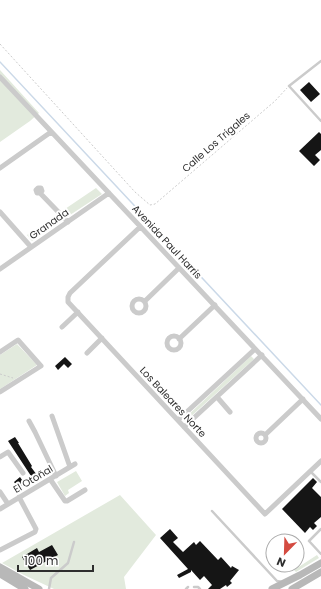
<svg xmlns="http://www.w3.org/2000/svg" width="321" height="589" font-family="Poppins,sans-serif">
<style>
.green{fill:#e2eadd}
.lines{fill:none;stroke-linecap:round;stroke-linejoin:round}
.stream{stroke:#cbd9e8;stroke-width:1.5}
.building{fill:#151515}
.path{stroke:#cbcbcb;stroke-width:1;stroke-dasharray:2 2;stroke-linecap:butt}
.lane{stroke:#cbcbcb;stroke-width:2.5}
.street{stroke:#cbcbcb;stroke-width:5}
.secondary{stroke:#b8b8b8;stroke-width:7}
.labels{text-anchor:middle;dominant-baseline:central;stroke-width:4;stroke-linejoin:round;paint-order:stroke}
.street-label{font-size:10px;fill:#2e2e2e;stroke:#fff}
</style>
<rect width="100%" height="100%" fill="#fff"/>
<path class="green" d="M0 70 39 113 30 121 0 142Z
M96 188 102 194 70 215 65 209Z
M55 216 60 222 32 241 27 235Z
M17 344 37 365 0 389V355Z
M251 356 254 359 187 420 185 418Z
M76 471 82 481 68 490 69 493 65 496 57 482Z
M120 495 156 535 124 577 126 589H54L24 575 2 563Z
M317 555 319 558 296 572 294 570Z"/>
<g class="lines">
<path class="stream" d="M0 62 321 405"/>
</g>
<path class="building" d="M309 82 320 94 311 102 300 90Z
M319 132 321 134V150L315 155 320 160 314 166 299 151Z
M65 357 72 364 68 368 64 364 58 370 55 366Z
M15 437 19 443H18L32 466 31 467 40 479 34 483 30 477 31 476 8 441Z
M20 477 25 484 19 489 14 482Z
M313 478 317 482 312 488 321 497V517L314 523 317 526 313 530 310 527 305 533 282 509Z
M170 529 178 538 173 542 183 552 194 542 196 545 200 541 218 560 221 557 231 568 232 566 239 570 230 581 232 583 227 587 226 585 220 589H208L212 585 204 576 200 580 191 570V572L179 578 177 575 188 569 160 538Z
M52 545 58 555 30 570 22 557 37 548 39 552Z"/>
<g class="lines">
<path class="path" d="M0 44 135 192 150 205 155 204 275 101 287 88
M0 374 13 378"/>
<path class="lane" d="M321 61 289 86 321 121
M310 471 321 482
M212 511 277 581 283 582
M321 529 309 541 321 554
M194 587H198L200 589
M49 589 51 578 68 563 74 542
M186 589 188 587"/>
<path class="street" d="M0 77 321 419
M0 168 51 132
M40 193 42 191 41 188H38L36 190 37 193H40L68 222
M0 212 31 247
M140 227 70 293 68 297V302L265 514 321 461
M0 269 109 193
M132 306a7 7 0 1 1 14 0a7 7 0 1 1-14 0Z
M145 301 179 268
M62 327 78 312
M167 343a7 7 0 1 1 14 0a7 7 0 1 1-14 0Z
M179 339 215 305
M0 352 18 340 41 366 0 392
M87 353 102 338
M217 397 230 412
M52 416 70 467
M178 420 255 349
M29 421 35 432 56 476
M184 427 262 355
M256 438a5 5 0 1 1 10 0a5 5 0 1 1-10 0Z
M265 435 303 399
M0 457 8 452 23 473
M50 479 65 501H67L85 490
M0 492 8 504
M0 509 75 464
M0 550 35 532 36 529 19 497"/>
<path class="secondary" d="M0 567 39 589
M0 574 25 589
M272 589 300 575 321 563
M292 589 321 572"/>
</g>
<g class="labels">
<g class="street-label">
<text transform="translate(216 142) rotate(-41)">Calle Los Trigales</text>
<text transform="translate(49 224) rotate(-35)">Granada</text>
<text transform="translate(167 242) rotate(47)">Avenida Paul Harris</text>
<text transform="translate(173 402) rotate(47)">Los Baleares Norte</text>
<text transform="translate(33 479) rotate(-31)">El Otoñal</text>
</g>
</g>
<g transform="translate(285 553) rotate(203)"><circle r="19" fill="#ffffff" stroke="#ababab"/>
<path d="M0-3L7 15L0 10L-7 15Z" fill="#d44b41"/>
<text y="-6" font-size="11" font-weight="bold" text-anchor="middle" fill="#2e2e2e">N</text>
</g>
<path d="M18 565v6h75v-6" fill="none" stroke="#2e2e2e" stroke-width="2"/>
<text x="24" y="565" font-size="12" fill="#2e2e2e" stroke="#ffffff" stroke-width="3" paint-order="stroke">100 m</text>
</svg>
